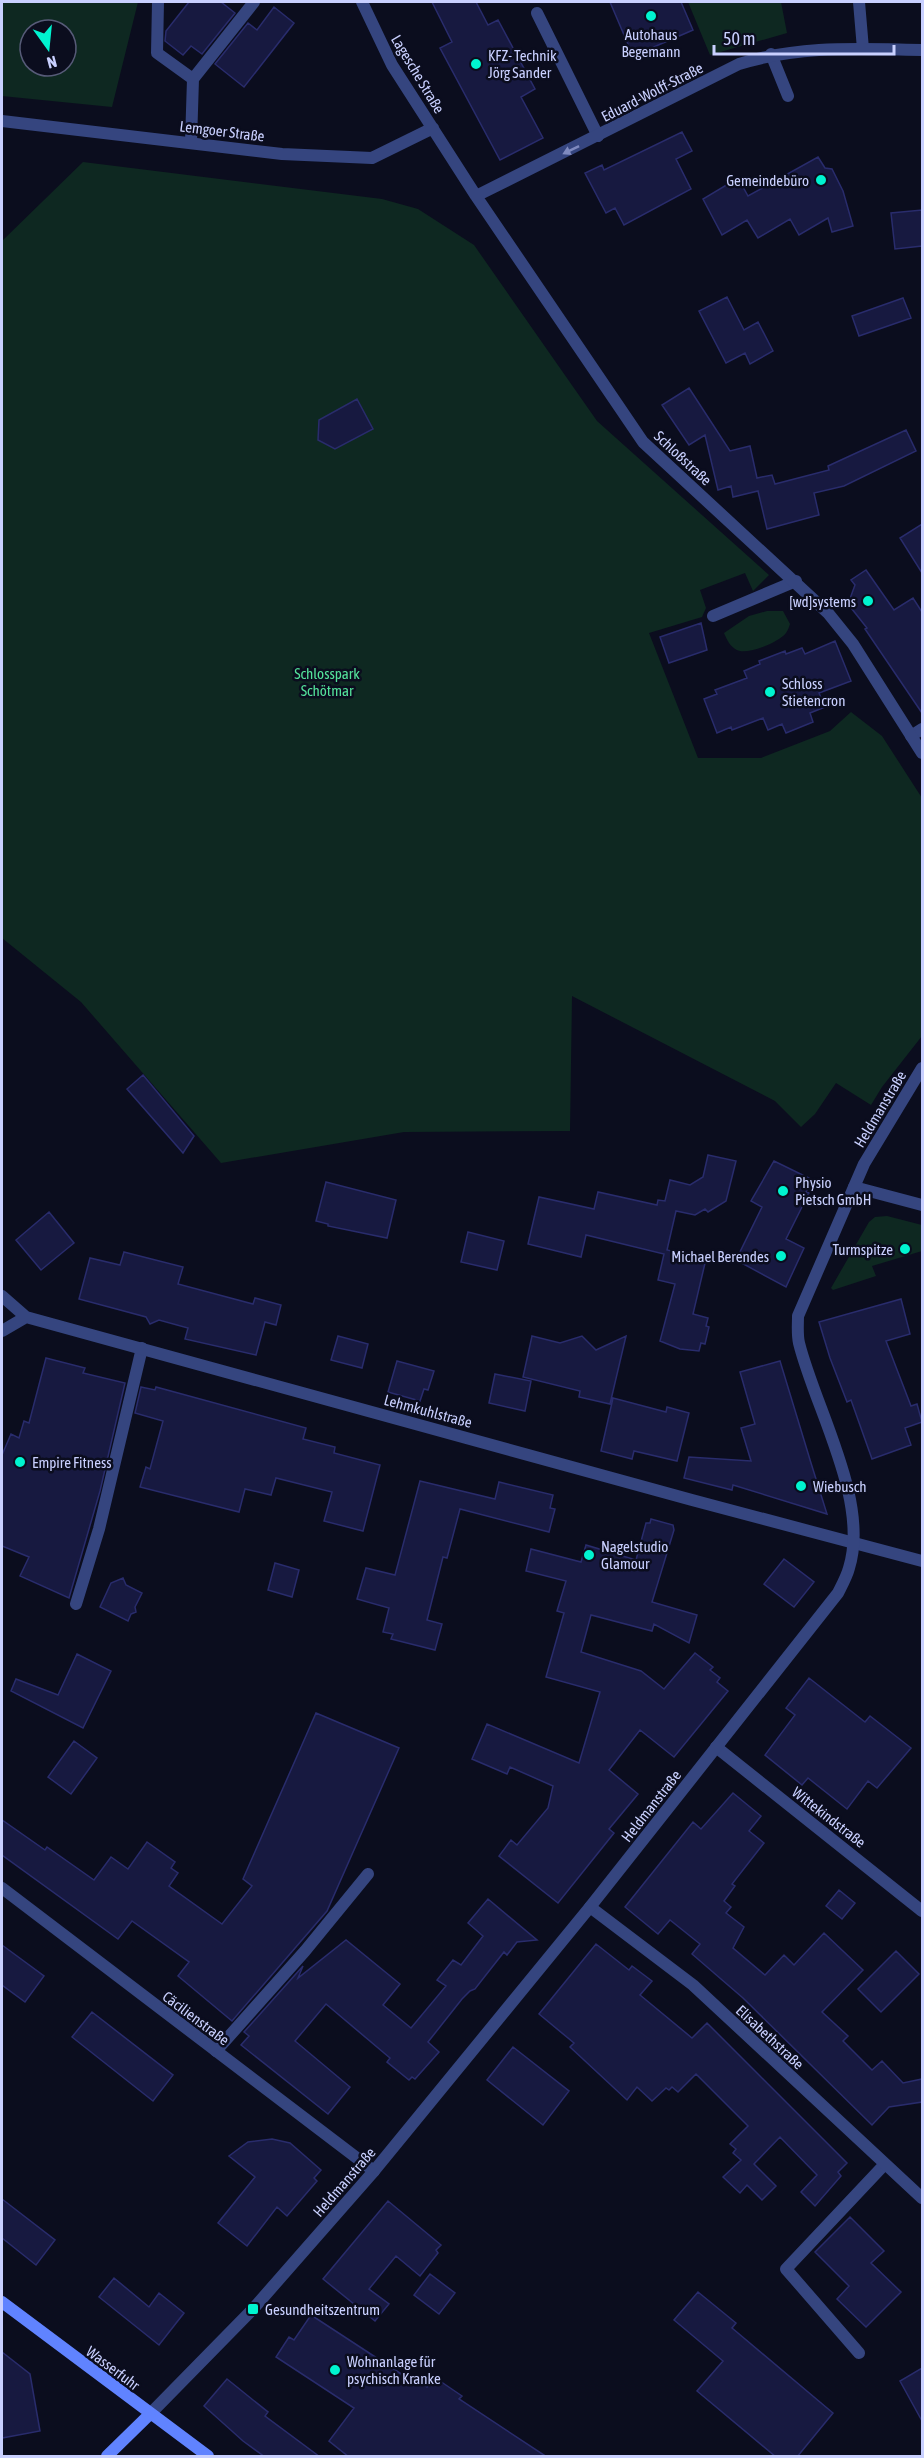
<svg xmlns="http://www.w3.org/2000/svg" width="924" height="2458" font-family="'Asap Condensed',sans-serif">
<style>
.green{fill:#0e2821;fill-rule:evenodd}
.building{fill:#171940;stroke:#292c6c;stroke-width:1.5}
.lines{fill:none;stroke-linecap:round;stroke-linejoin:round}
.service{stroke:#35457f;stroke-width:12}
.minor{stroke:#35457f;stroke-width:12}
.tertiary{stroke:#35457f;stroke-width:12}
.secondary{stroke:#6083ff;stroke-width:12}
.oneway{fill:#7f8abf}
.poi-dot{fill:#00f4d0;stroke:#0b0d1e;stroke-width:2}
.labels{text-anchor:middle;dominant-baseline:central;stroke-width:5;stroke-linejoin:round;paint-order:stroke}
.poi-label{font-size:15px;fill:#c9d0ff;stroke:#0b0d1e;text-anchor:start}
.street-label{font-size:15px;fill:#c9d0ff;stroke:#0b0d1e}
.park-label{font-size:15px;fill:#53e19a;stroke:#0b0d1e}
</style>
<rect width="100%" height="100%" fill="#0b0d1e"/>
<path class="green" d="M2 2H138L112 107 2 96ZM30 30H66V66H30Z
M688 2H781L787 33 710 55Z
M83 162 382 199 418 209 474 245 597 421 769 575 753 591 745 573 700 590 706 608 702 617 649 633 698 758H761L830 731 851 712 882 736 922 798V1036L882 1087 871 1105 836 1083 815 1114 801 1127 775 1101 572 996 570 1131 404 1132 221 1163 81 1002 2 938V241Z
M767 611H783L790 624C789 627 788 630 786 633 779 642 752 653 740 651 731 649 727 640 724 633L749 616Z
M887 1216 922 1225V1251L872 1266 876 1276 833 1290 831 1288 869 1222 875 1217Z"/>
<path class="building" d="M189 2H221L235 13 202 54 191 46 183 55 165 41 166 31Z
M432 2H476L488 25 498 20 535 89 521 97 543 138 500 160 440 48 452 42Z
M610 2H681L693 30 633 56Z
M274 7 294 23 244 87 215 64 248 23 257 30Z
M682 132 692 151 676 159 691 189 624 225 615 208 606 213 585 173 602 165 604 170Z
M818 157 825 168 832 169 843 191 853 226 832 232 828 218 799 235 790 219 758 238 747 220 722 235 703 199 738 178 748 196Z
M922 210V246L895 249 891 213Z
M727 297 744 330 758 322 773 351 750 364 745 353 726 363 699 311Z
M903 298 911 318 859 336 852 316Z
M689 388 730 451 750 446 757 478 772 475 775 484 829 470 828 466 906 430 916 451 844 486 814 493 819 515 767 529 758 491 733 497 731 486 718 490 705 435 689 445 662 405Z
M357 399 373 429 335 449 318 440 319 420Z
M922 524V573L900 538Z
M866 570 894 610 913 598 922 612V713L865 629 867 628 848 604 855 585 851 580Z
M701 623 707 650 669 663 660 637Z
M835 641 851 681 819 693 825 707 810 713 813 722 786 733 782 724 768 730 763 718 732 730 731 727 717 733 704 699 717 694 715 690 747 678 744 671 760 664 759 661 785 651 786 654 802 648 805 654Z
M143 1075 194 1136 183 1153 127 1089Z
M708 1155 736 1161 726 1201 708 1212 705 1209 695 1215 676 1211 667 1250 706 1259 693 1314 708 1318 706 1326 709 1327 705 1344 701 1343 699 1351 680 1349 660 1341 675 1284 658 1280 664 1254 586 1235 581 1257 528 1244 539 1197 594 1209 598 1192 657 1205 658 1200 665 1201 670 1180 690 1185 703 1177Z
M774 1161 813 1180 806 1192 809 1193 786 1239 804 1248 786 1287 736 1260 762 1207 751 1201Z
M326 1182 396 1200 387 1238 328 1226V1224L316 1221Z
M49 1212 74 1243 41 1270 16 1240Z
M468 1232 504 1241 497 1270 461 1262Z
M124 1252 183 1267 178 1284 253 1304 255 1298 281 1305 276 1325 265 1322 256 1355 185 1339 188 1328 159 1320 150 1324 146 1317 79 1299 90 1258 120 1265Z
M901 1299 910 1334 886 1341 911 1406 917 1404 922 1422 905 1428 911 1445 872 1459 851 1400 847 1402 830 1358 819 1322Z
M338 1336 368 1344 362 1368 331 1360Z
M532 1336 560 1343 582 1336 596 1350 626 1336 610 1404 579 1397 580 1391 523 1377Z
M46 1358 85 1368 83 1373 125 1383 100 1491 69 1598 20 1576 29 1557 2 1546V1455L11 1434 19 1438 24 1421 29 1423Z
M397 1361 434 1371 428 1390 424 1389 420 1401 388 1392Z
M780 1361 811 1463 827 1514 733 1485 732 1490 684 1478 689 1457 751 1461 741 1428 755 1424 740 1372Z
M495 1374 531 1381 525 1411 489 1403Z
M141 1387 155 1390 156 1387 306 1428 303 1439 335 1447 334 1453 380 1465 363 1531 324 1521 332 1492 276 1478 271 1495 245 1489 239 1512 140 1487 146 1467 150 1469 163 1421 135 1413Z
M613 1398 666 1412 667 1407 689 1413 677 1461 634 1451 632 1459 601 1451Z
M420 1481 495 1499 499 1482 553 1495 550 1508 555 1509 549 1532 460 1509 447 1558 443 1557 427 1620 442 1624 435 1650 391 1639 393 1634 383 1632 389 1608 357 1599 366 1568 395 1575Z
M651 1519 673 1525 674 1530 652 1602 697 1615 689 1643 654 1624 652 1631 591 1615 581 1652 641 1671 664 1689 695 1653 713 1667 710 1670 720 1678 717 1682 728 1691 674 1757 640 1730 609 1770 638 1794 609 1829 614 1833 558 1903 499 1856 511 1840 517 1845 548 1808 553 1786 510 1767 507 1774 472 1759 487 1724 579 1763 600 1692 546 1677 564 1613 557 1611 566 1581 526 1571 531 1549 581 1562 586 1545 636 1560 646 1523H650Z
M784 1559 814 1582 794 1607 764 1584Z
M275 1563 299 1570 292 1597 268 1590Z
M123 1578 126 1585 142 1593 135 1607 136 1612 131 1614 128 1621 100 1607 111 1583Z
M77 1654 111 1671 83 1728 11 1691 16 1679 58 1695Z
M809 1678 865 1722 870 1716 911 1748 877 1788 868 1781 847 1809 808 1778 802 1785 765 1755 795 1715 786 1708Z
M316 1713 399 1748 327 1911 232 2021 178 1976 189 1962 132 1921 118 1939 2 1855V1820L45 1850 47 1847 94 1880 111 1857 128 1869 147 1842 175 1862 171 1868 178 1873 169 1886 222 1924 252 1886 243 1879Z
M74 1741 97 1758 71 1794 48 1777Z
M733 1793 761 1816 749 1831 764 1843 732 1884 735 1886 724 1901 731 1907 726 1913 744 1927 733 1948 765 1975 784 1955 794 1965 824 1933 863 1970 822 2012 848 2036 843 2041 872 2070 882 2061 903 2083 922 2079V2102L889 2107 872 2125 743 1998 692 1954 700 1944 670 1920 658 1934 625 1907 693 1822 701 1829Z
M839 1890 855 1903 842 1919 826 1906Z
M488 1899 537 1940 517 1942 507 1955 504 1952 475 1989 470 1991 462 1999 428 2042 439 2052 415 2079 412 2077 409 2080 387 2062 390 2058 326 2004 295 2041 350 2087 328 2114 241 2045 249 2036 244 2032 303 1966 298 1978 346 1940 400 1984 383 2005 411 2028 446 1986 437 1980 453 1960 461 1965 483 1936 468 1923Z
M596 1944 629 1970 632 1966 652 1981 640 1995 692 2038 707 2023 847 2163 838 2172 841 2176 815 2206 801 2192 817 2175 780 2137 754 2164 776 2186 762 2200 747 2185 740 2193 723 2177 741 2160 733 2153 736 2149 730 2144 748 2126 696 2074 678 2092 672 2087 669 2090 666 2088 652 2101 637 2087 627 2100 570 2047 574 2043 539 2014Z
M2 1945 44 1976 25 2002 2 1985Z
M896 1951 919 1974 881 2012 858 1989Z
M92 2012 173 2075 153 2101 72 2037Z
M513 2047 569 2091 543 2125 487 2080Z
M272 2139 290 2143 321 2170 314 2178 317 2181 287 2216 277 2207 247 2246 218 2223 255 2177 229 2156 248 2142Z
M2 2199 55 2240 36 2265 2 2238Z
M388 2201 441 2245 436 2250 438 2253 420 2276 396 2256 369 2289 389 2304 375 2321 323 2279Z
M850 2217 884 2251 871 2263 901 2292 866 2327 837 2299 849 2286 815 2252Z
M430 2274 455 2293 439 2314 414 2295Z
M114 2278 149 2307 159 2293 184 2313 159 2345 99 2297Z
M698 2292 736 2323 732 2328 833 2413 797 2457H776L697 2391 723 2361 674 2320Z
M311 2315 412 2381 414 2379 427 2387 434 2377 462 2396 459 2399 547 2457H349L329 2441 354 2408 276 2357 289 2337 294 2340Z
M2 2352 30 2374 40 2431 2 2438Z
M922 2368V2421L900 2381Z
M227 2379 268 2412 265 2416 320 2457H265L243 2441 204 2406Z"/>
<g class="lines">
<path class="service" d="M158 2 157 53 193 79
M859 2 863 49
M537 13 598 136
M771 54 788 96
M191 142 193 79 254 2
M713 616 796 581
M76 1604 99 1529 142 1348
M216 2051 305 1951 368 1874
M859 2353 786 2269 884 2165"/>
<path class="minor" d="M911 736 922 729
M854 1187 922 1205
M2 1296 26 1317 692 1500 922 1561
M2 1331 26 1317
M716 1747 922 1911
M2 1888 374 2171
M590 1907 693 1985 922 2198"/>
<path class="tertiary" d="M362 2 392 65 476 196 643 442 828 613 853 644 922 753
M2 121 282 154 372 158 433 128
M476 196 739 64C801 45 858 49 922 50
M150 2414 253 2309 374 2171 590 1907 838 1593C842 1585 847 1576 849 1568 870 1501 815 1408 799 1343 797 1335 798 1325 798 1316L864 1164 922 1068"/>
<path class="secondary" d="M2 2302 208 2456
M107 2456 150 2414"/>
</g>
<defs><path id="oneway-solid" d="M-6-.8H1V-3.2L6.5 0L1 3.2V.8H-6Z" transform="scale(1.5)"/></defs>
<use class="oneway" href="#oneway-solid" transform="translate(571 150) rotate(154)"/>
<g class="poi-dot">
<circle cx="651" cy="16" r="6"/>
<circle cx="476" cy="64" r="6"/>
<circle cx="821" cy="180" r="6"/>
<circle cx="868" cy="601" r="6"/>
<circle cx="770" cy="692" r="6"/>
<circle cx="783" cy="1191" r="6"/>
<circle cx="905" cy="1249" r="6"/>
<circle cx="781" cy="1256" r="6"/>
<circle cx="20" cy="1462" r="6"/>
<circle cx="801" cy="1486" r="6"/>
<circle cx="589" cy="1555" r="6"/>
<rect x="247" y="2303" width="12" height="12" rx="3"/>
<circle cx="335" cy="2370" r="6"/>
</g>
<g class="labels">
<g class="poi-label">
<text x="651" y="34" text-anchor="middle">Autohaus<tspan x="651" dy="17">Begemann</tspan></text>
<text x="488" y="55">KFZ- Technik<tspan x="488" dy="17">Jörg Sander</tspan></text>
<text x="809" y="180" text-anchor="end">Gemeindebüro</text>
<text x="856" y="601" text-anchor="end">[wd]systems</text>
<text x="782" y="683">Schloss<tspan x="782" dy="17">Stietencron</tspan></text>
<text x="795" y="1182">Physio<tspan x="795" dy="17">Pietsch GmbH</tspan></text>
<text x="893" y="1249" text-anchor="end">Turmspitze</text>
<text x="769" y="1256" text-anchor="end">Michael Berendes</text>
<text x="32" y="1462">Empire Fitness</text>
<text x="813" y="1486">Wiebusch</text>
<text x="601" y="1546">Nagelstudio<tspan x="601" dy="17">Glamour</tspan></text>
<text x="265" y="2309">Gesundheitszentrum</text>
<text x="347" y="2361">Wohnanlage für<tspan x="347" dy="17">psychisch Kranke</tspan></text>
</g>
<g class="street-label">
<text transform="translate(418 74) rotate(59)">Lagesche Straße</text>
<text transform="translate(652 92) rotate(-27)">Eduard-Wolff-Straße</text>
<text transform="translate(222 131) rotate(7)">Lemgoer Straße</text>
<text transform="translate(683 458) rotate(43)">Schloßstraße</text>
<text transform="translate(880 1109) rotate(-59)">Heldmanstraße</text>
<text transform="translate(428 1411) rotate(15)">Lehmkuhlstraße</text>
<text transform="translate(651 1806) rotate(-52)">Heldmanstraße</text>
<text transform="translate(829 1817) rotate(38)">Wittekindstraße</text>
<text transform="translate(196 2018) rotate(37)">Cäcilienstraße</text>
<text transform="translate(770 2037) rotate(43)">Elisabethstraße</text>
<text transform="translate(344 2182) rotate(-49)">Heldmanstraße</text>
<text transform="translate(113 2368) rotate(37)">Wasserfuhr</text>
</g>
<g class="park-label">
<text x="327" y="673">Schlosspark<tspan x="327" dy="17">Schötmar</tspan></text>
</g>
</g>
<rect width="924" height="2458" fill="none" stroke="#c9d0ff" stroke-width="6"/>
<g transform="translate(48 48) rotate(165)"><circle r="28" fill="#0b0d1e" stroke="#575b78" stroke-width="1.5"/>
<path d="M0-4.5L10 22L0 15L-10 22Z" fill="#00f4d0"/>
<text y="-9" font-size="16" font-weight="bold" text-anchor="middle" fill="#c9d0ff">N</text>
</g>
<path d="M714 45v9h180v-9" fill="none" stroke="#c9d0ff" stroke-width="3"/>
<text x="723" y="45" font-size="18" fill="#c9d0ff" stroke="#0b0d1e" stroke-width="4.5" paint-order="stroke">50 m</text>
</svg>
